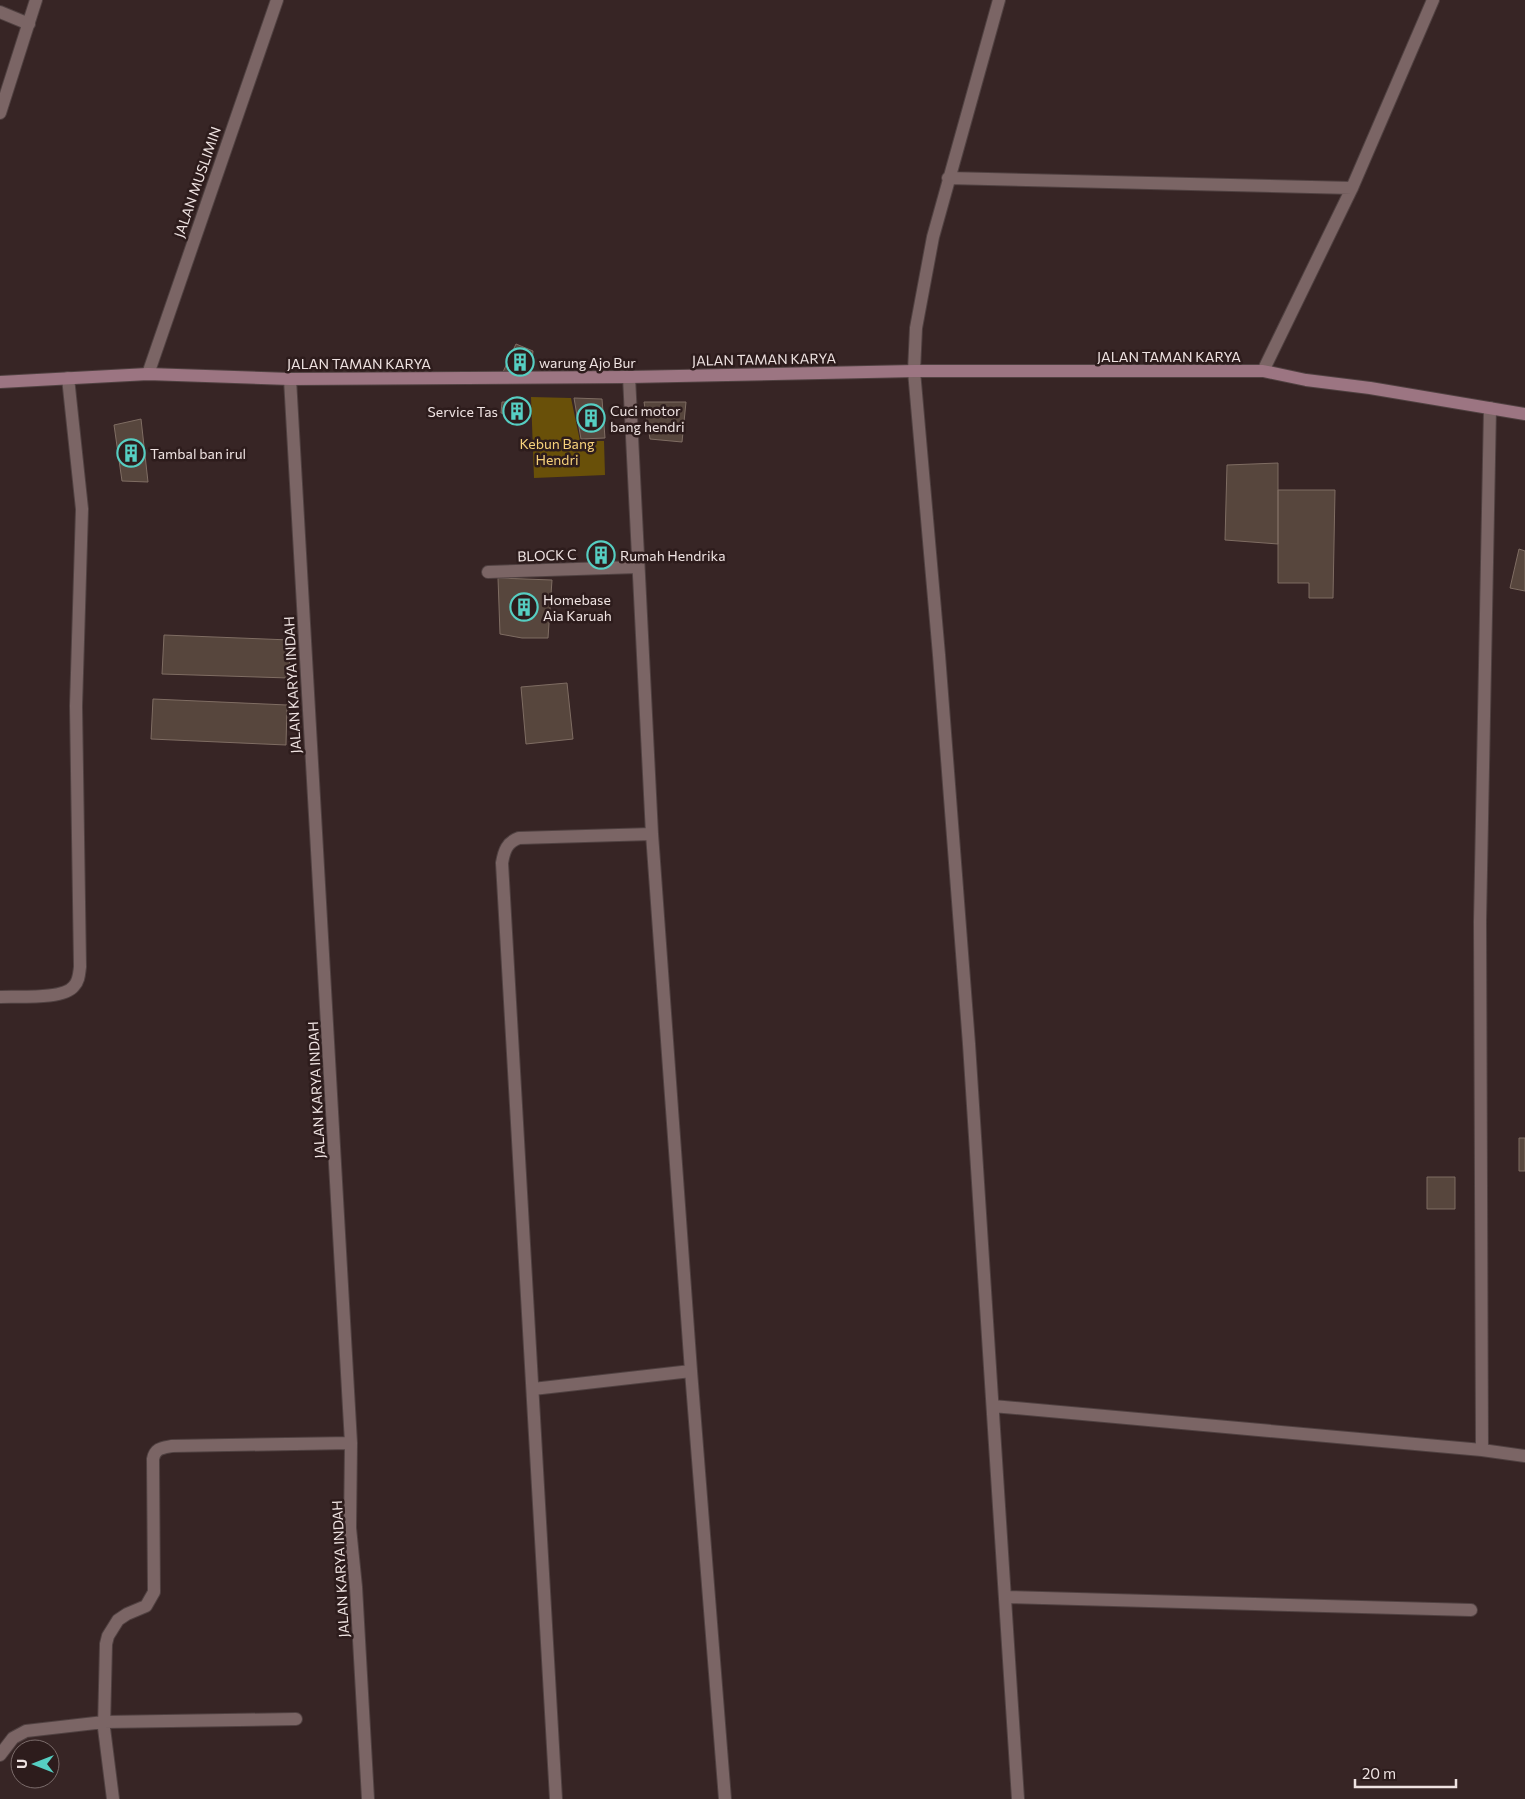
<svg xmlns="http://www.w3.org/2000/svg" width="1525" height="1799" font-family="Commissioner,sans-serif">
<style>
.green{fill:#695009}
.building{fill:#57463d;stroke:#7f6d63}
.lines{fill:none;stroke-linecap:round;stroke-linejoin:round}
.street-casing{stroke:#504141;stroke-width:14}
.secondary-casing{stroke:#504141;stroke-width:14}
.street{stroke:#7b6565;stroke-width:12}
.secondary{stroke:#9c7582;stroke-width:12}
.labels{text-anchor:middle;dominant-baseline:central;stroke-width:5;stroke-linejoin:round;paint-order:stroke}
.street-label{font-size:14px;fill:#efe3e2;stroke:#2d1c1c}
.poi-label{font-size:14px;fill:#efe3e2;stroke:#2d1c1c;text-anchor:start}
.park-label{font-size:14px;fill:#f8d27b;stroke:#2d1c1c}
</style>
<rect width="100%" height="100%" fill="#372525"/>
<path class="green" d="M531 397 571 398 580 441H604L605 475 534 478Z"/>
<path class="building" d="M516 344 533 351 531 372H503Z
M574 398 602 399 605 438 581 439Z
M511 401 523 402 525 407 522 414H511Z
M502 402H509V414L501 413Z
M644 402H686L682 442 650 439Z
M141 419 148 482 122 481 114 425Z
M1278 463V544L1225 540 1227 465Z
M1278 490H1335L1333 598H1309V583H1278Z
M1519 549 1525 551V591L1510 588Z
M610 550 611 558 591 559V552Z
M498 578 552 580 548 638H522L500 634Z
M164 635 290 640 289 678 162 674Z
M567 683 573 739 526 744 521 687Z
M153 699 287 705 286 745 151 739Z
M1519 1138H1525V1171H1519Z
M1427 1177H1455V1209H1427Z"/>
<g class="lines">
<g class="street-casing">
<path id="street" d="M999 0 933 237 916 328 914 371 939 655 969 1044 1018 1799
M0 12 29 24
M0 113 36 0
M948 178 1352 188
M1263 371 1352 188 1433 0
M148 374 277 0
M629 377 652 834 691 1371 725 1799
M290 379 351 1443 350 1528 356 1587 368 1799
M488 572 638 567
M0 997C17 996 64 1000 74 986 79 981 79 974 80 967L76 706 82 509 68 378
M533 1389 691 1371
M993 1406 1482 1450 1480 922 1490 408
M1482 1450 1525 1456
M1005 1597 1471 1610
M0 1755 13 1738 26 1731 104 1722 296 1719
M113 1799 104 1728 106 1644 108 1636 118 1620 127 1614 146 1606 154 1592 153 1459C155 1448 162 1448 172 1446L351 1443
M556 1799 502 863C504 851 507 842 519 838L652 834"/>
</g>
<g class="secondary-casing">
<path id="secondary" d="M0 382 148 374 290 379 629 377 914 371H1263L1306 380 1370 388 1525 414"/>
</g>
<use href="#street" class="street"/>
<use href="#secondary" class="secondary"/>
</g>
<defs>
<g id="building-ring" transform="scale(1.4375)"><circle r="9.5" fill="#2d1c1c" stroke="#56cec2" stroke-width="1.5"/><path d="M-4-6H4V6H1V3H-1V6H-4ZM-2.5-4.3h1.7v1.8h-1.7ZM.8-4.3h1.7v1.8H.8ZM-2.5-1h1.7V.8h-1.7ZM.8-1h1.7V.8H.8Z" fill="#56cec2"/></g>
</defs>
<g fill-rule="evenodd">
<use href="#building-ring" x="520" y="362"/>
<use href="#building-ring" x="517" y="411"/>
<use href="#building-ring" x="591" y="418"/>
<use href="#building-ring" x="131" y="453"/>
<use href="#building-ring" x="601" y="555"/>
<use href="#building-ring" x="524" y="607"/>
</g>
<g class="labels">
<g class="street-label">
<text transform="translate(197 182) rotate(-71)">JALAN MUSLIMIN</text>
<text x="1169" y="356">JALAN TAMAN KARYA</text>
<text transform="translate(764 359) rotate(-1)">JALAN TAMAN KARYA</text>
<text x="359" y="363">JALAN TAMAN KARYA</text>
<text transform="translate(547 555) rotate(-2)">BLOCK C</text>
<text transform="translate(292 685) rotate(-93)">JALAN KARYA INDAH</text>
<text transform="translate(316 1090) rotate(-93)">JALAN KARYA INDAH</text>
<text transform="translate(340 1569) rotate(-93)">JALAN KARYA INDAH</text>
</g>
<g class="poi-label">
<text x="539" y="362">warung Ajo Bur</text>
<text x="610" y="410">Cuci motor<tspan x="610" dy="16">bang hendri</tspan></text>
<text x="498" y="411" text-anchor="end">Service Tas</text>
<text x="150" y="453">Tambal ban irul</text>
<text x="620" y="555">Rumah Hendrika</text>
<text x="543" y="599">Homebase<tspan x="543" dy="16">Aia Karuah</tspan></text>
</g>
<g class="park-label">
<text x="557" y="443">Kebun Bang<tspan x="557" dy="16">Hendri</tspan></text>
</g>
</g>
<g transform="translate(35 1764) rotate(270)"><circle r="24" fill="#2d1c1c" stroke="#7b6c6b"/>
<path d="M0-4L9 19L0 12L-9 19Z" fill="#56cec2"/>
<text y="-8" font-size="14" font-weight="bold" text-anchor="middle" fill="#efe3e2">U</text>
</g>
<path d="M1355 1779v8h101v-8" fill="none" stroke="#efe3e2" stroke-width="2.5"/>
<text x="1362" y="1779" font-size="15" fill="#efe3e2" stroke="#2d1c1c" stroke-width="4" paint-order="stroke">20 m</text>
</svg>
